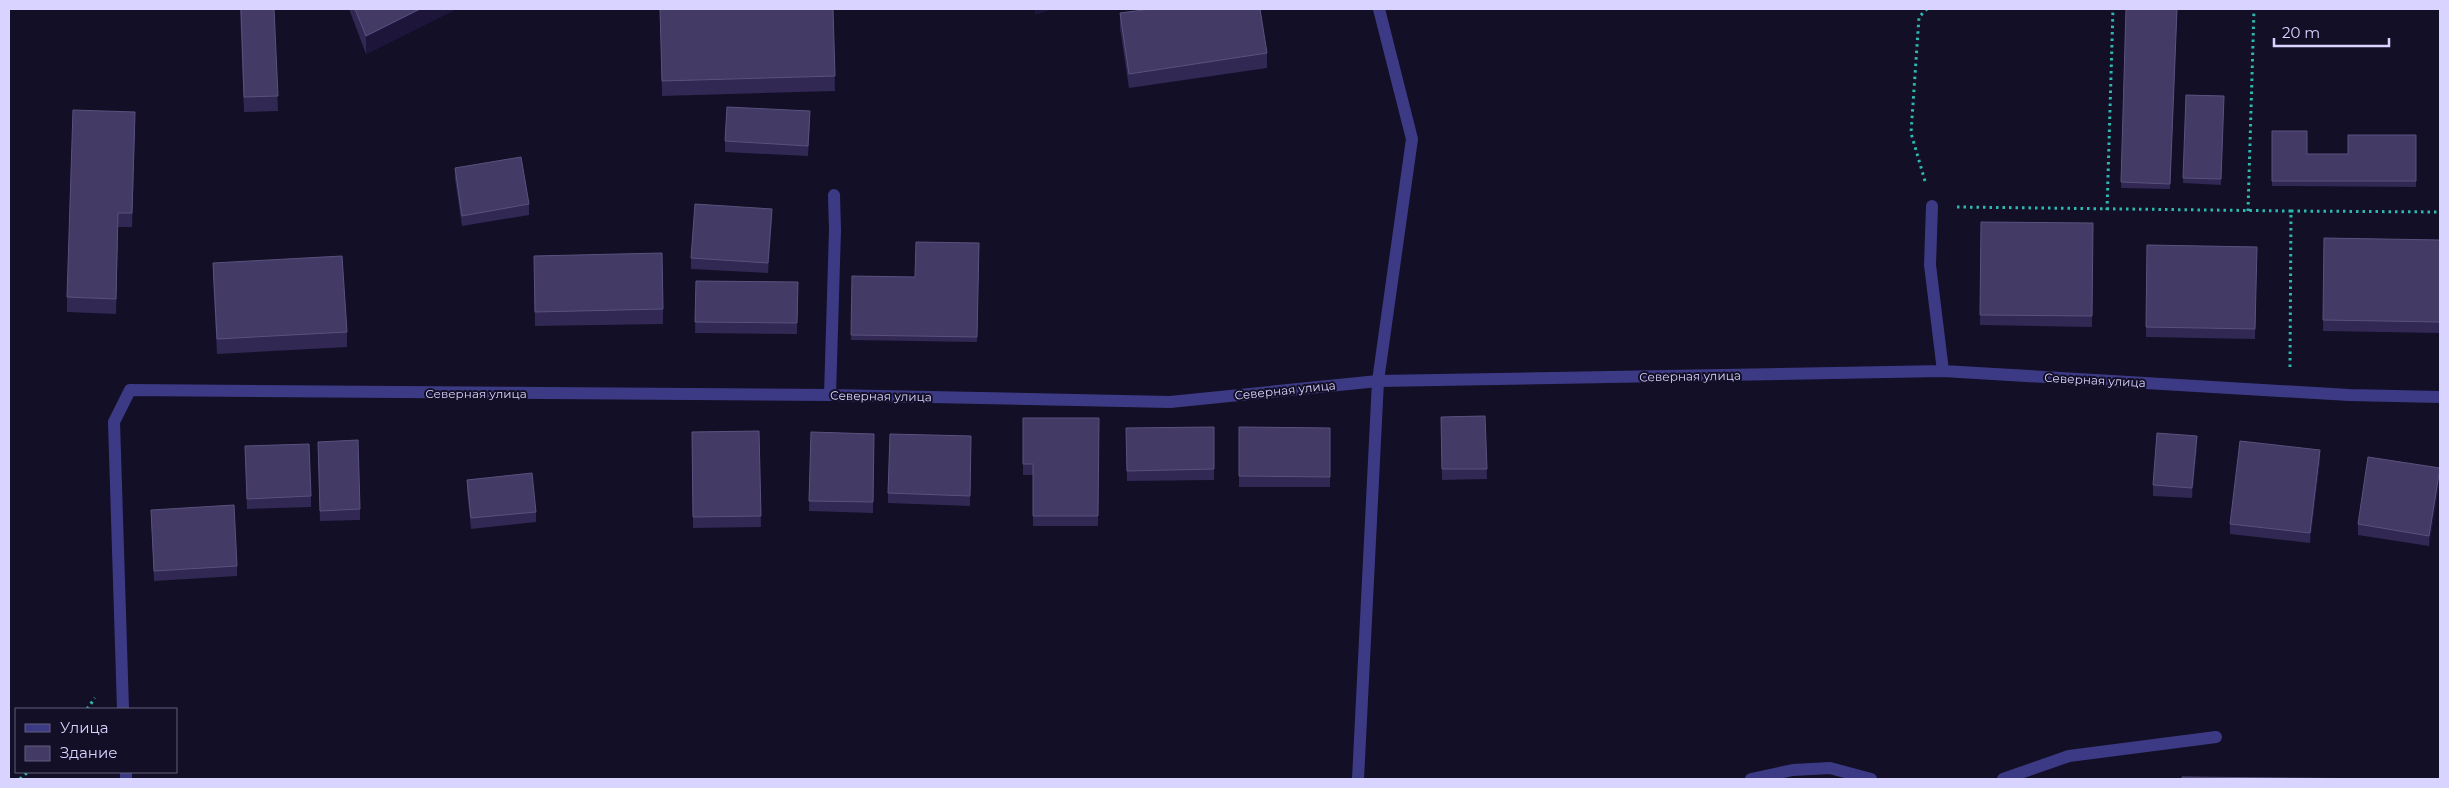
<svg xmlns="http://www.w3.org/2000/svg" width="2449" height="788" font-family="Montserrat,sans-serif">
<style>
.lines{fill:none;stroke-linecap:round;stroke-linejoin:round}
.path{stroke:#2fb8b0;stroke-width:3;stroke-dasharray:2.5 4;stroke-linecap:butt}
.minor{stroke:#3d3a85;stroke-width:12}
.wall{fill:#312854}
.shaded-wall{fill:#1d163a}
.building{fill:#433a66;stroke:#5a527e}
.labels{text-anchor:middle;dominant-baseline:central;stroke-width:4;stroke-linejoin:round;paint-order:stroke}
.street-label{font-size:12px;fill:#d9d4ff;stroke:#130f26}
</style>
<rect width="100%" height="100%" fill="#130f26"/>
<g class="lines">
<path class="path" d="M1925 181 1911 133 1919 17 1927 9
M1957 207 2291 211
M2107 210 2113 9
M2248 211 2254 9
M2290 367 2291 211 2440 212
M87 709 95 698
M20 779 28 772"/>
<path class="minor" d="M1932 206 1930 265 1943 371
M830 395 835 230 834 195
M123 709 114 422 130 390 830 395 1170 402 1378 381 1943 371 2349 395 2440 397
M126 772V779
M1358 779 1378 381 1412 139 1379 9
M1751 779 1793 770 1830 768 1871 779
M2003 779 2069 756 2216 737"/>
</g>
<path class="wall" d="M240 9H274L278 111 244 112Z
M349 9H456L366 54Z
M658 9H833L835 91 662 96 660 10H658Z
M2126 9H2177L2170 189 2121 188Z
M1120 13 1267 53V68L1129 88 1120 28Z
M2186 95 2224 96 2221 185 2183 183Z
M810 122 808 156 725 152V141Z
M135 127 132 227H118L116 314 67 312V297Z
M2272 131 2307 154H2348L2416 135V187L2272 186Z
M455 168 529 204V215L462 226 455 179Z
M772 219 768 273 691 269V258Z
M1981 222 2093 223 2092 327 1980 325Z
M2324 238 2440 240V333L2323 331Z
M979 243 977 342 851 340 852 276 915 277Z
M2147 245 2257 247 2255 339 2146 337Z
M213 263 347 332V347L217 354 213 278Z
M534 270 663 309V324L535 326Z
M696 281 798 282 797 334 695 333Z
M1485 416 1487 479 1442 480 1441 417Z
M1023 418H1099L1098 526H1033V475H1023Z
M1214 427V480L1127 481 1126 428Z
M1239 427 1330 428V487H1239Z
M759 431 761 527 693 528 692 432Z
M811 432 874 434 873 513 809 511Z
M971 436 970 506 888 503V493Z
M318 442 360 509V520L320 521Z
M245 446 311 496V507L247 509Z
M2197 446 2192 498 2153 496V485Z
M2320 460 2310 543 2230 534V524Z
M2440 479 2429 546 2358 535V524Z
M467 480 536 512V522L471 529 467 491Z
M151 510 237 566V576L154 581Z"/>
<path class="shaded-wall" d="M420 9H456L366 54V36Z
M1035 9H1053L1035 15Z
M772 209V219L768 273V263Z
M2197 436V446L2192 498V488Z
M2320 450V460L2310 543V533Z
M2440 468V479L2429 546V536Z"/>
<path class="building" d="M241 9H274L278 96 244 97Z
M355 9H420L366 36Z
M660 9H833L835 76 662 81Z
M1151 9H1260L1267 53 1129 74 1120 13Z
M2126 9H2177L2170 184 2121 182Z
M2186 95 2224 96 2221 179 2183 178Z
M727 107 810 111 808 146 725 141Z
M73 110 135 112 132 213H118L116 299 67 297Z
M2272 131H2307V154H2348V135H2416V181H2272Z
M521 157 529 204 462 216 455 168Z
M695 204 772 209 768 263 691 258Z
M1981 222 2093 223 2092 316 1980 315Z
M2324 238 2440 240V322L2323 320Z
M916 242 979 243 977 337 851 335 852 276 915 277Z
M2147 245 2257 247 2255 329 2146 327Z
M662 253 663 309 535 312 534 256Z
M342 256 347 332 217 339 213 263Z
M696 281 798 282 797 323 695 322Z
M1485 416 1487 469H1442L1441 417Z
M1023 418H1099L1098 516H1033V464H1023Z
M1214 427V469L1127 471 1126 428Z
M1239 427 1330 428V477L1239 476Z
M759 431 761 516 693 517 692 432Z
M811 432 874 434 873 502 809 501Z
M2157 433 2197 436 2192 488 2153 485Z
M890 434 971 436 970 496 888 493Z
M358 440 360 509 320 511 318 442Z
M2240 441 2320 450 2310 533 2230 524Z
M309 444 311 496 247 499 245 446Z
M2368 457 2440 468 2429 536 2358 524Z
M532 473 536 512 471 518 467 480Z
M234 505 237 566 154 571 151 510Z
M2182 777 2391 779H2182Z"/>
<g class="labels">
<g class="street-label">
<text transform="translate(1690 376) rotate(-1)">Северная улица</text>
<text transform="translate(2095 380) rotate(3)">Северная улица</text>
<text transform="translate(1285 390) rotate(-6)">Северная улица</text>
<text x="476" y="393">Северная улица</text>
<text transform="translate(881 396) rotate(1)">Северная улица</text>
</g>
</g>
<rect width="2449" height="788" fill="none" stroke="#d9d4ff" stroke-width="20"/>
<rect x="15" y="708" width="162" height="65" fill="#130f26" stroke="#625e7d"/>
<rect x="25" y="724" width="25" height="8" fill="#3d3a85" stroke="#625e7d"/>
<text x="60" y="733" font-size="15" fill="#d9d4ff">Улица</text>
<rect x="25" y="746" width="25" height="15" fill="#433a66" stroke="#625e7d"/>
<text x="60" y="758" font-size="15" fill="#d9d4ff">Здание</text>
<path d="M2274 38v8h115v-8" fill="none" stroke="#d9d4ff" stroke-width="2.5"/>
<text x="2282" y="38" font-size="15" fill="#d9d4ff" stroke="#130f26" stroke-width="4" paint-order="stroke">20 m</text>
</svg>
